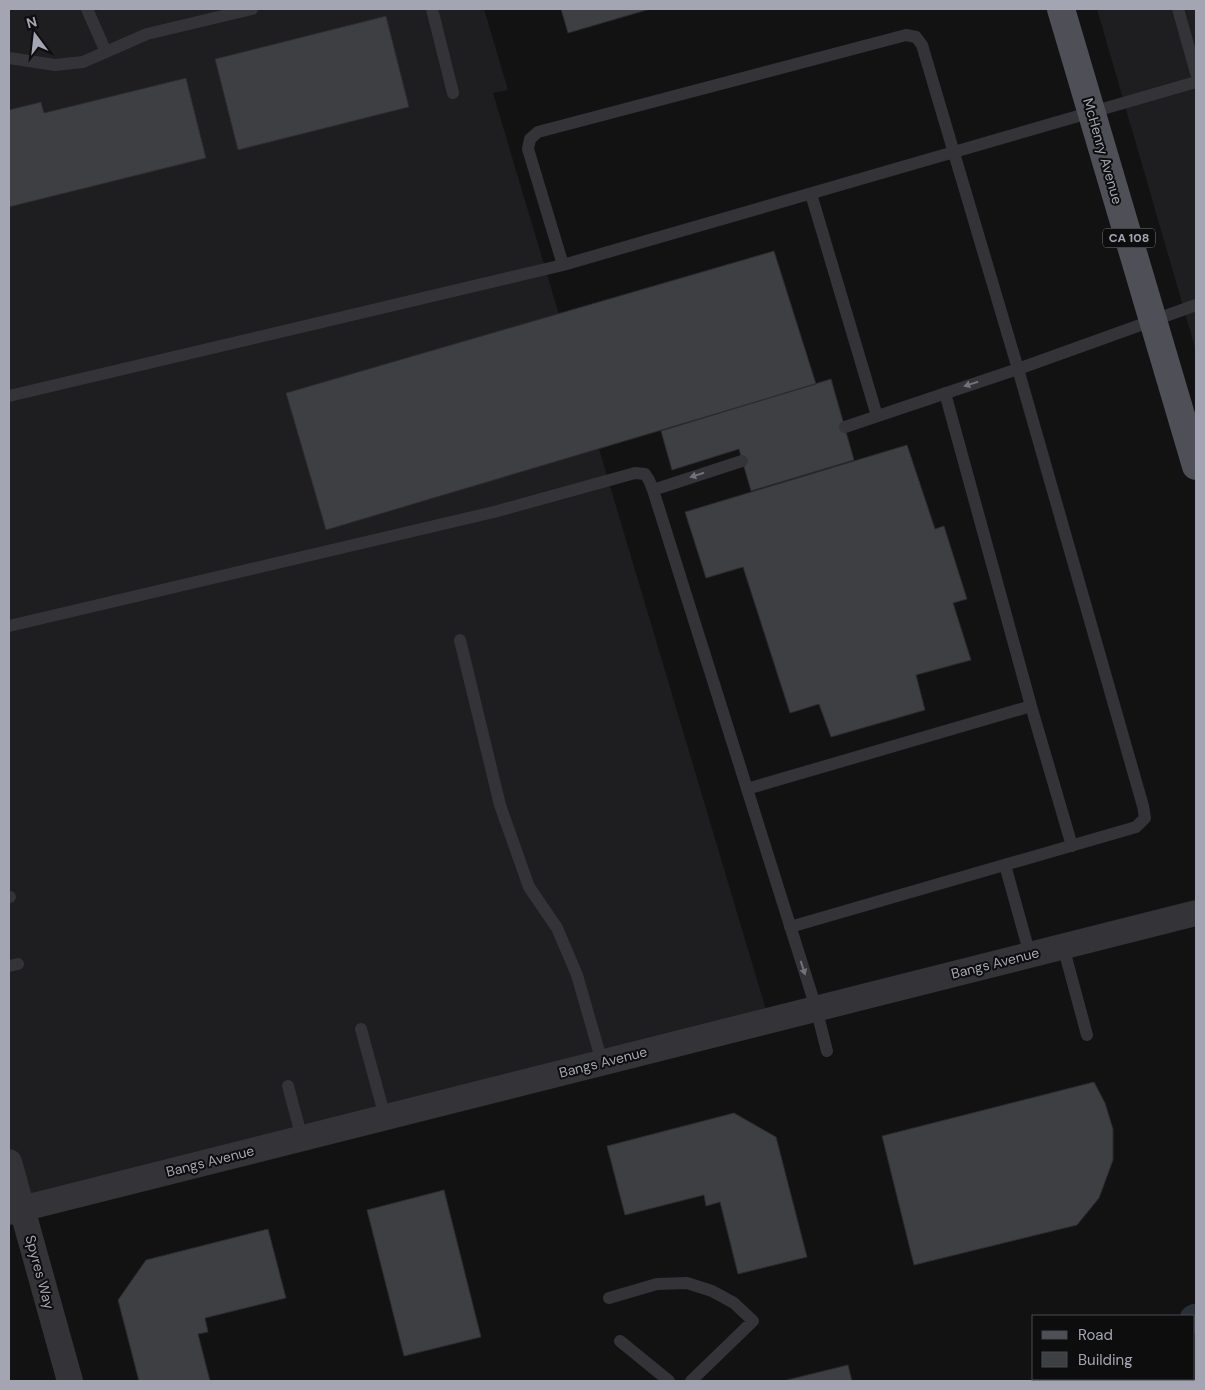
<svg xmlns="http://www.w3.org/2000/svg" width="1205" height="1390" font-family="'DM Sans',sans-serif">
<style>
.built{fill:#1e1e20}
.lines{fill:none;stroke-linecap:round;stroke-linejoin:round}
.canal{stroke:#2a3038;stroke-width:29}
.building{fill:#3e3f43;stroke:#2c2c2f}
.service{stroke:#333338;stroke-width:12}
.minor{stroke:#333338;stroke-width:26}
.primary{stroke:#4f4f57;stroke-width:28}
.oneway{fill:#71727c}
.labels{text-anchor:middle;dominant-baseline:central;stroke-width:4;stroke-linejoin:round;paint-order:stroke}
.shield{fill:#0d0d0e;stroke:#767782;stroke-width:1}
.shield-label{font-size:12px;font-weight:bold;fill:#a3a5b3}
.street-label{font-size:14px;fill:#a3a5b3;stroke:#0d0d0e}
</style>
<rect width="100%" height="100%" fill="#121213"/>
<path class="built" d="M9 9H484L508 90 493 93 769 1020 9 1211Z
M1097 9H1196V351Z"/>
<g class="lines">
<path class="canal" d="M1194 1319 1196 1318
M1105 1381 1107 1379"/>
</g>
<path class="building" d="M561 9H650L568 33Z
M386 16 409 107 238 150 215 59Z
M186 78 206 158 9 207V110L41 102 44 113Z
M774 251 816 384 326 530 286 393Z
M831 379 854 460 751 491 739 449 672 470 661 431Z
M907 445 935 529 944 526 967 599 953 603 971 660 916 675 925 710 831 737 819 704 790 713 743 567 706 578 685 512Z
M1094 1082 1105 1103 1113 1129V1160L1099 1198 1077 1225 914 1265 882 1136Z
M734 1113 776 1137 807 1257 738 1274 720 1202 706 1206 704 1195 625 1215 607 1146Z
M444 1190 481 1337 404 1356 367 1210Z
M268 1229 286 1298 205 1318 208 1332 198 1334 210 1381H139L118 1300 146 1260Z
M848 1365 852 1381H783Z"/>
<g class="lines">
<path class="service" d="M87 9 106 52
M432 9 453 93
M1178 9 1196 73
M9 58 55 65 83 62 147 34 252 9
M811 194 877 416
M563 265 1196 82
M945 393 1031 706
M9 396 563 265 528 149 530 139 538 132 906 35 916 37 922 45 1018 369 1196 305
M653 490 742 461
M9 626 494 512 635 473 645 474 649 480 653 490 816 1008 827 1051
M460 640 500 805 529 887 557 928 577 975 602 1062
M747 789 1031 706 1072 846
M1005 865 1030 955
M9 897H10
M790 927 1136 827 1145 818 1143 806 1018 369 845 427
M1063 946 1087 1035
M9 966 18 964
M361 1029 385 1117
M288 1086 302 1138
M609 1298 657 1284 687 1283 712 1291 734 1303 753 1321 691 1381
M620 1341 669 1381"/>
<path class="minor" d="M9 1162 70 1381
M9 1212 1196 913"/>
<path class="primary" d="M1061 9 1196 466"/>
</g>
<defs><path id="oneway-solid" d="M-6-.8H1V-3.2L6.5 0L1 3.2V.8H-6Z" transform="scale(1.25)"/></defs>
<g class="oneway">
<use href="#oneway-solid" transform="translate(971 384) rotate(162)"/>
<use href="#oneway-solid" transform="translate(697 475) rotate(162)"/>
<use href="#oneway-solid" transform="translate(803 968) rotate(72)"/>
</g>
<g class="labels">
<rect class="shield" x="1103" y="228.5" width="52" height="19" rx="4"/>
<g class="shield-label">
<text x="1129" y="238">CA 108</text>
</g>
<g class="street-label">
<text transform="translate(1103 151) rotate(74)">McHenry Avenue</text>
<text transform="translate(995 963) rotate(-14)">Bangs Avenue</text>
<text transform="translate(603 1062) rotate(-14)">Bangs Avenue</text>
<text transform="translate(210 1161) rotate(-14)">Bangs Avenue</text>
<text transform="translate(40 1272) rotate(75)">Spyres Way</text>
</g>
</g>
<rect width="1205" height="1390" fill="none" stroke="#a3a5b3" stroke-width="20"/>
<rect x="1032" y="1315" width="162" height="65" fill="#0d0d0e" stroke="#494a50"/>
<rect x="1042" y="1331" width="25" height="8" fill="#4f4f57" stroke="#494a50"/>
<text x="1078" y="1340" font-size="15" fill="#a3a5b3">Road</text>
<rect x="1042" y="1352" width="25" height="15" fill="#3e3f43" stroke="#494a50"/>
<text x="1078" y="1365" font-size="15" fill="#a3a5b3">Building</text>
<g transform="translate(35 35) rotate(345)" stroke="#0d0d0e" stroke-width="4" paint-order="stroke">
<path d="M0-4L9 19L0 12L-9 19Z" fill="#a3a5b3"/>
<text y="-8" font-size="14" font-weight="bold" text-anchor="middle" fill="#a3a5b3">N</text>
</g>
</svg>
